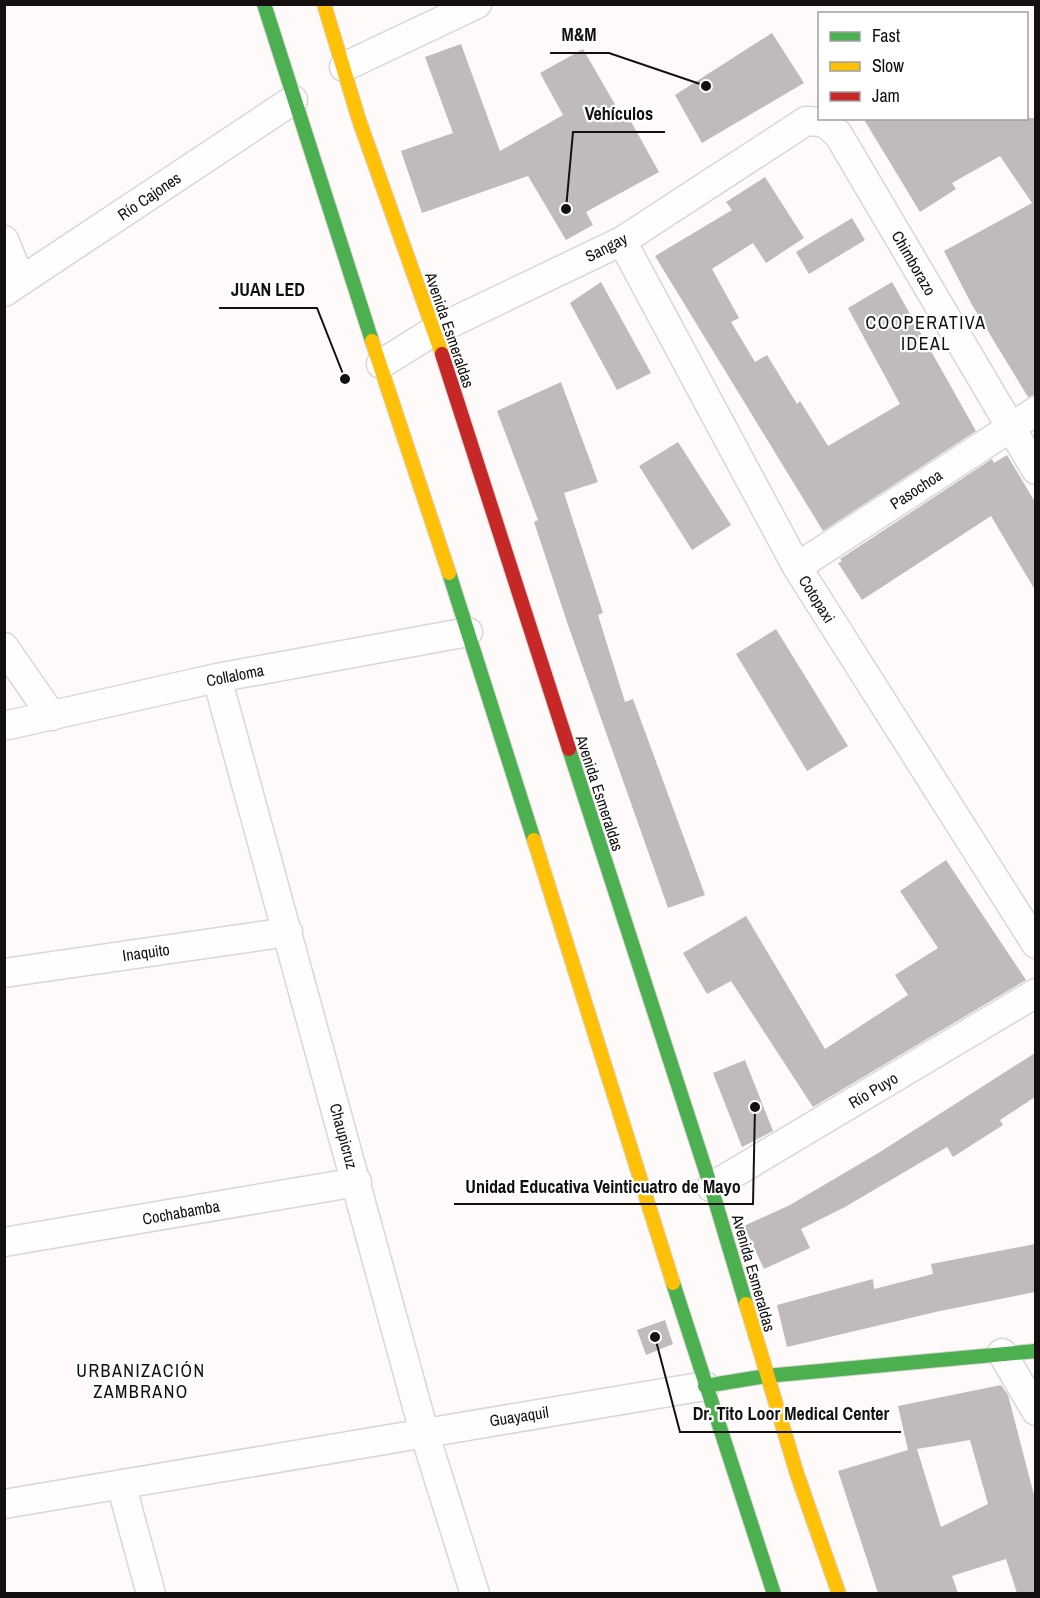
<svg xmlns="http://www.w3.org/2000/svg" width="1040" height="1598" font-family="'Archivo Narrow',sans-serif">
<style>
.building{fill:#bfbbbb;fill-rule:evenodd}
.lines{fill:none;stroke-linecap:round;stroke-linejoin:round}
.street-casing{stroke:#dad6d6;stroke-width:31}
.fast-casing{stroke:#dad6d6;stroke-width:16}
.slow-casing{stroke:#dad6d6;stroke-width:16}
.jam-casing{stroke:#dad6d6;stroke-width:16}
.street{stroke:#fffefe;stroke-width:28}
.fast{stroke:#4caf50;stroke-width:14}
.slow{stroke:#ffc107;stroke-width:14}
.jam{stroke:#c62828;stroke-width:14}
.labels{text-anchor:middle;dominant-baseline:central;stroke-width:4.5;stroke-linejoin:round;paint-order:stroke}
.street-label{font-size:16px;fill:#141010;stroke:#fff}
.neighbourhood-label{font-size:18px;letter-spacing:1.5px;fill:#141010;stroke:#fff}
.leader{fill:none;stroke:#141010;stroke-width:2}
.callout-dot{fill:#141010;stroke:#fff;stroke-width:2}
.callout-label{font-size:18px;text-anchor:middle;font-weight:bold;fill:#141010;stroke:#fff;stroke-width:4.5;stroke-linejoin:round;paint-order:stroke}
</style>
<rect width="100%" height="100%" fill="#fdfaf9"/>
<path class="building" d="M772 33 804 83 702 143 675 95Z
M461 44 500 151 563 115 540 73 583 49 624 120 629 118 659 172 586 212 593 225 566 240 528 176 422 213 401 151 453 133 425 57Z
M863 118H1035V395L1028 397 972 305 944 251 1032 203 1000 156 952 183 956 189 920 212Z
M765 177 804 238 766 263 753 243 712 269 739 318 731 322 755 362 767 355 797 404 800 401 828 446 900 404 848 308 892 282 976 431 823 531 655 256 732 210 726 202Z
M852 218 865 240 809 274 796 252Z
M601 282 651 373 617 390 570 303Z
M561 382 598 482 564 493 603 613 598 615 625 702 633 699 705 895 668 908 568 625 534 522 538 520 497 411Z
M678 442 731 525 692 550 639 466Z
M1007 455 1035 502V590L991 516 862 600 838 563 842 561 840 559 992 459 994 463Z
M776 629 848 746 807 771 736 654Z
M946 860 1026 980 813 1107 731 981 707 994 683 953 746 916 825 1049 908 995 895 975 938 948 900 891Z
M1035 1053V1097L1000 1120 1003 1125 953 1157 947 1147 845 1207 801 1229 810 1248 764 1269 744 1226 790 1205 880 1152Z
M745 1060 773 1131 742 1147 713 1073Z
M1035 1244V1292L940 1311 787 1347 777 1305 873 1279 874 1289 933 1274 931 1264Z
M665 1320 673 1344 646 1355 637 1330Z
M1001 1385 1008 1395 1035 1499V1593H1017L1006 1559 952 1576 958 1593H878L838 1471 908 1450 898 1406ZM970 1440 988 1504 941 1527 917 1449Z"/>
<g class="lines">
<g class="street-casing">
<path id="street" d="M344 67 477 4
M4 240 21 281
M622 241 797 567 1036 944
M4 292 293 100
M381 364 434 331 622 241 806 121 824 122 838 134 1036 470
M797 567 1036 411
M4 647 52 716
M217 678 424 1432 475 1594
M4 726 217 678 468 632
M4 973 288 932
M711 1187 1036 993
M4 1242 357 1182
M1002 1353 1036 1411
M121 1484 151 1594
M4 1504 705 1386"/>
</g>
<g class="fast-casing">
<path id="fast" d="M264 4 372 341
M449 573 534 840
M569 749 711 1187 746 1304
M673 1283 774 1594
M705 1386 766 1376 1036 1351"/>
</g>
<g class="slow-casing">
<path id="slow" d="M324 4 359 120 442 354
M372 341 449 573
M534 840 673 1283
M746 1304 797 1474 839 1594"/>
</g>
<g class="jam-casing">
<path id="jam" d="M442 354 569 749"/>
</g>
<use href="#street" class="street"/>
<use href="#fast" class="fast"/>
<use href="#slow" class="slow"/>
<use href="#jam" class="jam"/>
</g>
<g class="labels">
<g class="street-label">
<text transform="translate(149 196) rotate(-34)">Río Cajones</text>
<text transform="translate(606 247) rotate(-27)">Sangay</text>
<text transform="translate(914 263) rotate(60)">Chimborazo</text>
<text transform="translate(450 330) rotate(71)">Avenida Esmeraldas</text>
<text transform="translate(916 489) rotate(-33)">Pasochoa</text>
<text transform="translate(817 599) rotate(58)">Cotopaxi</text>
<text transform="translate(235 675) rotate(-11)">Collaloma</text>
<text transform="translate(600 793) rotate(72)">Avenida Esmeraldas</text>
<text transform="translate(146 952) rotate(-8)">Inaquito</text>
<text transform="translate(873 1090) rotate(-31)">Río Puyo</text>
<text transform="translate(344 1136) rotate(75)">Chaupicruz</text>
<text transform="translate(181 1212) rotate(-10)">Cochabamba</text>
<text transform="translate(754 1273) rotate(74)">Avenida Esmeraldas</text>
<text transform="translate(519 1416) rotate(-9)">Guayaquil</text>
</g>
<g class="neighbourhood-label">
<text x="926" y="322">COOPERATIVA<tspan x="926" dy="21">IDEAL</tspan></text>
<text x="141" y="1370">URBANIZACIÓN<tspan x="141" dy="21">ZAMBRANO</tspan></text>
</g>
</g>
<path class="leader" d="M706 86L609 53H550M566 209L573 132H665M345 379L317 308H219M755 1107L753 1204H454M655 1337L680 1432H901"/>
<g class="callout-dot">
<circle cx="706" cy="86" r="6"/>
<circle cx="566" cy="209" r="6"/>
<circle cx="345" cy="379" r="6"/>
<circle cx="755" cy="1107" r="6"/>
<circle cx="655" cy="1337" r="6"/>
</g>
<g class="callout-label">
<text x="579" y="41">M&amp;M</text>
<text x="619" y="120">Vehículos</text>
<text x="268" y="296">JUAN LED</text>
<text x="603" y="1193">Unidad Educativa Veinticuatro de Mayo</text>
<text x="791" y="1420">Dr. Tito Loor Medical Center</text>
</g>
<rect width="1040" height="1598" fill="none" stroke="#141010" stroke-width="12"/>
<rect x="818" y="12" width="210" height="108" fill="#ffffff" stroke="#a19f9f" stroke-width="1.5"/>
<rect x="830" y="32" width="30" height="9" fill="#4caf50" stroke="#a19f9f" stroke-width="1.5"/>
<text x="872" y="42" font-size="18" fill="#141010">Fast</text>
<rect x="830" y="62" width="30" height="9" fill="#ffc107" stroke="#a19f9f" stroke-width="1.5"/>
<text x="872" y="72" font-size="18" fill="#141010">Slow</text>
<rect x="830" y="92" width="30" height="9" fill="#c62828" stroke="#a19f9f" stroke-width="1.5"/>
<text x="872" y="102" font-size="18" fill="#141010">Jam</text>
</svg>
